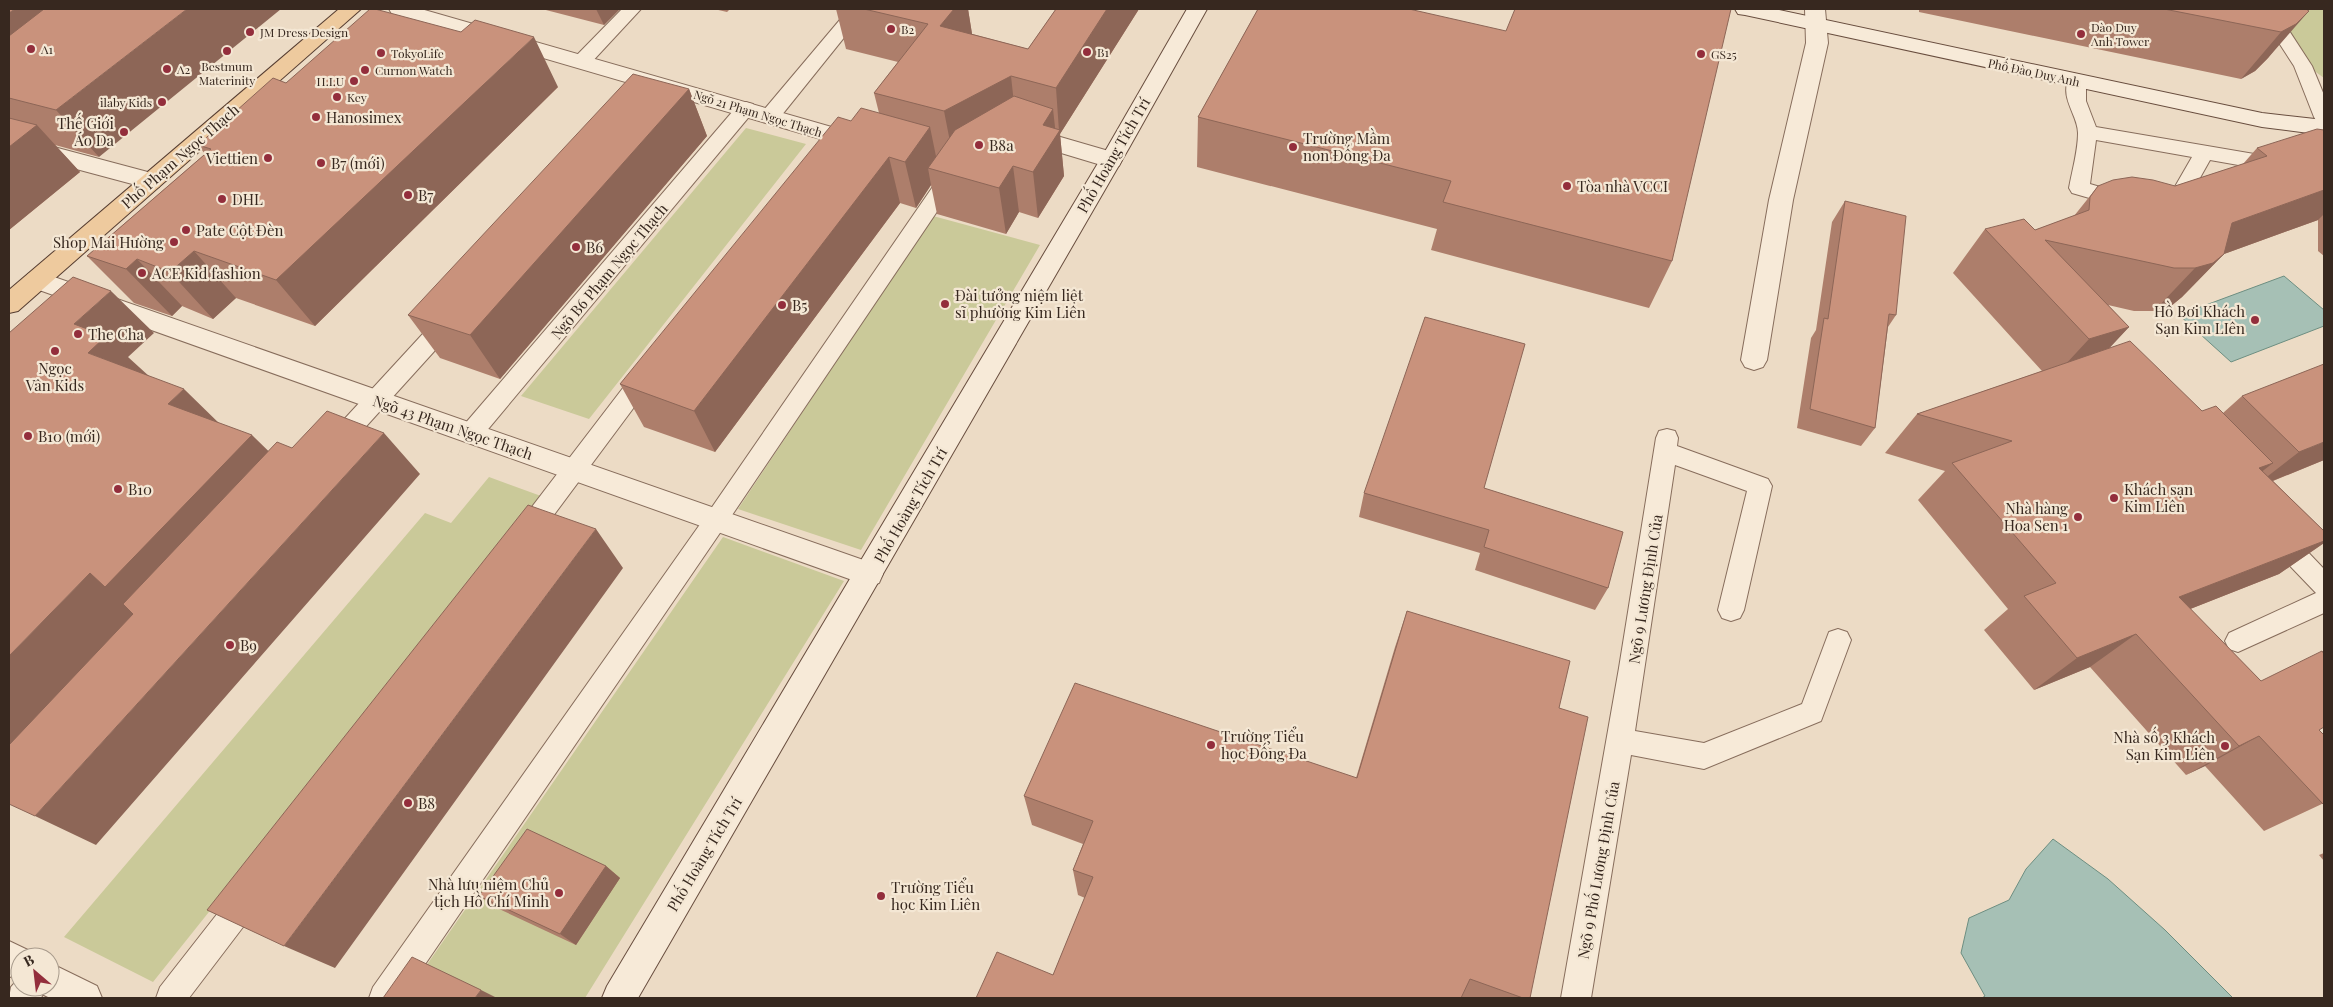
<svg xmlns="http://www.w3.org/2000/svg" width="2333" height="1007" font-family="'Playfair Display',serif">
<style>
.green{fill:#cac999}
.water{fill:#a6c0b5;stroke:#6d8e81}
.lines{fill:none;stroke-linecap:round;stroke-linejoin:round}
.lane-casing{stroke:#876d5c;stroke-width:2}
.street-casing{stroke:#876d5c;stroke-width:2}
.secondary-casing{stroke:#694e3f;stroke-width:2}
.primary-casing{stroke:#553c30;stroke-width:2}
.lane{fill:#f7ead8;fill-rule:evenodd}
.street{fill:#f7ead8;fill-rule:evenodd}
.secondary{fill:#f7ead8;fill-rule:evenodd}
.primary{fill:#eeca9e;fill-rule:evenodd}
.wall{fill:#ad7e6b}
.shaded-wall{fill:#8d6657}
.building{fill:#c9927c;stroke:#8d6657}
.poi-dot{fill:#932e3c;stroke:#f4e7d4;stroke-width:2}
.labels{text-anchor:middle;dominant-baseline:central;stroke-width:4.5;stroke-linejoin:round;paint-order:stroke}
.far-poi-label{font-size:12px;fill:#37281f;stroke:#f4e7d4;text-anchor:start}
.far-street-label{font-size:12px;fill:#37281f;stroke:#f4e7d4}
.poi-label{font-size:15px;fill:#37281f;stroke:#f4e7d4;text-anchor:start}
.street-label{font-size:15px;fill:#37281f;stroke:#f4e7d4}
</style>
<rect width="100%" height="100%" fill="#ecdbc5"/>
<path class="green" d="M2275 9H2324V78L2313 70Z
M746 128 806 144 589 419 521 396Z
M933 216 1040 245 861 550 738 509Z
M489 477 541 496 153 982 64 937 425 513 451 523Z
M723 537 844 581 585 998H496L426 966Z"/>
<path class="water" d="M2284 276 2324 310V326L2231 362 2179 315Z
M2053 839 2108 879 2165 930 2233 998H1982L1985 996 1961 953 1969 918 2009 900 2026 869Z"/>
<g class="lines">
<g class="lane-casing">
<path id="lane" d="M622 9H641L589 65 582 67 575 65 573 61 575 57Z
M849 9H867L777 121 770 122 763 121 760 116 763 111Z
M2257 9H2275L2312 66 2324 95V123L2317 122 2314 117 2294 66Z
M2077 75 2084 77 2086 81V101L2096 127 2324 166V180L2210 160 2187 201 2165 205 2158 203 2155 198 2158 193 2173 190 2192 157 2096 140 2090 184 2131 196 2134 201 2131 206 2124 208 2072 193 2069 188C2072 171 2078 151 2078 133 2078 115 2058 96 2070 77Z
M746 102 753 104 755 108 753 112 479 440 471 442 463 440 460 433 463 426 739 104Z
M952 167 959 169 962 174 959 179 724 527 402 998H369L373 987 708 513 945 169Z
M450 311 458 313 461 319 458 325 342 453 334 455 326 453 322 446 326 439 442 313Z
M647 364 655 367 658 373 655 379 533 543 524 546 515 543 512 536 515 529 639 367Z
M1667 429 1675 431 1678 438 1677 446 1768 479 1772 486 1744 610 1740 618 1731 621 1722 618 1718 610 1747 491 1675 465 1635 731 1704 743 1802 704 1829 632 1838 629 1847 632 1851 640 1821 721 1704 769 1631 755 1591 998H1561L1619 668 1656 438 1659 431Z
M2277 526 2286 529 2324 569V613L2238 652 2229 649 2225 641 2229 633 2316 593 2268 543 2265 536 2268 529Z
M249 882 259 886 263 896 259 906 189 998H156L160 987 239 886Z
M20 977V987H46L41 998H9L11 987Z"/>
</g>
<g class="street-casing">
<path id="street" d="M389 9H421L870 138 873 143 870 148 862 151 392 14Z
M1805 9H1825L1828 43 1793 200 1767 360 1763 367 1754 370 1745 367 1741 360 1769 200 1806 43Z
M1026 127 1119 154 1122 160 1119 166 1111 168 1018 140 1015 135 1018 130Z
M9 135 159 175 162 181 159 187 151 189 9 151Z
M37 271 869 562 879 565 883 574 879 583 869 586 28 286 25 280 28 274Z
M9 941 32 952 34 957H20V981L9 976Z
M50 963 97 986 102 998H50L38 992 36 987H50Z"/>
</g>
<g class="secondary-casing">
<path id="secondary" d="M1187 9H1207L1129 148 638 998H602L607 986 1107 148Z
M1735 9H1774L2262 113 2324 120V135L2262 127 1745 15 1738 14Z"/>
</g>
<g class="primary-casing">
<path id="primary" d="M339 9H361L18 311 9 313V290Z"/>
</g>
<use href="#lane" class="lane"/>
<use href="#street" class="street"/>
<use href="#secondary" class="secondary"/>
<use href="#primary" class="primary"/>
</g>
<path class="wall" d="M9 9 99 157 55 145 80 172 9 230V118H10L9 117Z
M542 9H620L604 25Z
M714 9H730L727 12Z
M836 9H968L972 34 1028 49 1056 9H1139L1060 134 1064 176 1038 218 1019 212 1006 234 937 214 931 185 916 208 900 203 715 452 644 427 620 384 879 113 874 93 898 62 846 49Z
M1258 9 1672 261 1649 308 1431 250 1437 229 1197 167 1198 117Z
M1919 9H2306L2268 58 2255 71 2241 79 1919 12Z
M286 83 558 87 315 326 236 298 213 319 182 306 172 316 134 303 87 256 205 154 198 145Z
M689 89 707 136 500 379 440 358 408 315Z
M2324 130V256L2318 251V220L2224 254 2182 297 2171 306 2154 311H2134L2108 305 2129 327 2109 348 2202 411 2223 413 2242 396 2324 460 2273 481 2324 531V543L2279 574 2190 609 2261 681 2320 731 2324 803 2264 831 2205 766 2186 775 2090 667 2034 690 1984 630 2008 609 1918 500 1945 471 1885 453 1917 414 2042 371 1953 273 1985 229 2035 230 2074 216 2098 186H2175L2243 164 2257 148Z
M1845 201 1896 315 1888 327 1875 428 1861 446 1797 428 1811 338 1816 330 1832 222Z
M1484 488 1608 588 1595 610 1475 570 1480 553 1359 517 1364 493Z
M1407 611 1559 708 1530 998H976L1053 975 1085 898 1078 895 1073 870 1083 844 1032 825 1024 796 1356 778 1395 647Z
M2324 853V861L2319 855Z
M606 866 620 878 576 945 497 908 479 896Z"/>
<path class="shaded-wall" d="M15 9H117L9 82V13Z
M187 9H281L99 157 56 110Z
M596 9H620L604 25Z
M954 9H968L973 40 940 26Z
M1107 9H1139L1060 134 1064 176 1038 218 1033 172 1043 125 1053 109 1056 136 1059 131 1056 88Z
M2309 11 2268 58 2255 71 2241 79 2281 32Z
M534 37 558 87 315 326 276 280Z
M1011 76 1016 122 953 157 944 111Z
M689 89 707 136 500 379 470 335Z
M37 125 80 172 9 230V147Z
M930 127 939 171 928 168 931 185 916 208 905 162Z
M889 157 900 203 715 452 694 411Z
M1013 166 1019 212 1006 234 999 188Z
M2324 190V214L2318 220 2224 254 2182 297 2171 306 2154 311 2195 268 2232 223Z
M194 251 236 298 213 319 170 272Z
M137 259 182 306 172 316 126 269Z
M111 291 154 333 128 357 150 377 88 353 74 324Z
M2129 327 2090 369 2051 380 2089 339Z
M184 389 225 429 168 404Z
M384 433 420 474 96 845 35 816Z
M252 435 292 474 9 748V656L90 573Z
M2324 442V460L2250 490 2299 452Z
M2273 463 2225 500 2259 468Z
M596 529 623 568 335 968 284 946Z
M2324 541V543L2279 574 2132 632 2179 597Z
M2136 634 2090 667 2034 690 2077 658Z
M2259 736 2205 766 2186 775 2239 746Z
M606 866 620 878 576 945 560 934Z
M481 990 497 998H475Z"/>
<path class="building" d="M9 9H15L9 13Z
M44 9H187L56 110 9 98V36Z
M370 9H375L461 32 475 20 534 37 276 280 194 251 170 272 137 259 126 269 87 256 211 149 198 145 273 78 286 83Z
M864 9H954L940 26 1028 49 1056 9H1107L1056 88 1011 76 944 111 874 93 928 24Z
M1258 9H1409L1506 31 1515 9H1731L1672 261 1443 202 1451 181 1198 117Z
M2164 9H2306L2309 11 2296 24 2281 32Z
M633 74 689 89 470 335 408 315Z
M1014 96 1053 109 1043 125 1060 130 1033 172 1013 166 999 188 928 168 955 130Z
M861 108 930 127 905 162 889 157 694 411 620 384 838 117 851 121Z
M9 118 37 125 9 147Z
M2317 129 2324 130V190L2232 223 2224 254 2213 263 2195 268H2174L2045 240 2129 327 2089 339 1985 229 2024 219 2035 230 2089 210 2090 197 2098 186 2113 180 2132 177 2153 180 2175 186 2267 156 2257 148Z
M1845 201 1906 216 1896 315 1889 314 1875 428 1810 409 1824 318 1828 319Z
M73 277 111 291 74 324 106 336 88 353 184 389 168 404 252 435 105 587 90 573 9 656V333Z
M1425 317 1525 344 1484 488 1623 532 1608 588 1484 547 1489 530 1364 493Z
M2130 341 2202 411 2216 406 2273 463 2259 468 2324 531V541L2179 597 2261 681 2322 651 2324 654V727L2319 730 2324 735V803L2323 804 2259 736 2239 746 2136 634 2077 658 2024 596 2056 583 1952 463 2012 441 1917 414Z
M2324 364V442L2299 452 2242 396Z
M327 411 384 433 35 816 9 804V745L133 614 123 604 277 442 292 448Z
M528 505 596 529 284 946 207 910Z
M1407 611 1570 661 1559 708 1588 717 1530 998H1523L1470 979 1461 998H976L997 952 1053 975 1093 877 1073 870 1093 821 1024 796 1075 683 1357 778Z
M527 829 606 866 560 934 479 896Z
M412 957 481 990 475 998H383Z"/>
<g class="poi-dot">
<circle cx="891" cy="29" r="5"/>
<circle cx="250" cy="32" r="5"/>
<circle cx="2081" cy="34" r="5"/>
<circle cx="31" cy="49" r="5"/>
<circle cx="227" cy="51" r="5"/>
<circle cx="1087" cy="52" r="5"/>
<circle cx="381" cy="53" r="5"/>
<circle cx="1701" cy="54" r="5"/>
<circle cx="167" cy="69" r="5"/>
<circle cx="365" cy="70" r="5"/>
<circle cx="354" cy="81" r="5"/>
<circle cx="337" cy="97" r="5"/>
<circle cx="162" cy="102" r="5"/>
<circle cx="316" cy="117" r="5"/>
<circle cx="124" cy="132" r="5"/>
<circle cx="979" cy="145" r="5"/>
<circle cx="1293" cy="147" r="5"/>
<circle cx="268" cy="158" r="5"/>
<circle cx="321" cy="163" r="5"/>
<circle cx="1567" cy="186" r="5"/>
<circle cx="408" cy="195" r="5"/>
<circle cx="222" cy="199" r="5"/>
<circle cx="186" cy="230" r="5"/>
<circle cx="174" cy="242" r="5"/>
<circle cx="576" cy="247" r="5"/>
<circle cx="142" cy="273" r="5"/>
<circle cx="945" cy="304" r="5"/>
<circle cx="782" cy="305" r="5"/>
<circle cx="2255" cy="320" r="5"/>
<circle cx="78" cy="334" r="5"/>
<circle cx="55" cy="351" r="5"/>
<circle cx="28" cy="436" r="5"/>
<circle cx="118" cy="489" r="5"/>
<circle cx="2114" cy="498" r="5"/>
<circle cx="2078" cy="517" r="5"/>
<circle cx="230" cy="645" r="5"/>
<circle cx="1211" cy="745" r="5"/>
<circle cx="2225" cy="746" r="5"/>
<circle cx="408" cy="803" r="5"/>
<circle cx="559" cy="893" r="5"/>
<circle cx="881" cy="896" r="5"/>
</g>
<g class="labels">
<g class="far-poi-label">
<text x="2091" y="27">Đào Duy<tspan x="2091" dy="14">Anh Tower</tspan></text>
<text x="901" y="29">B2</text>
<text x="260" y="32">JM Dress Design</text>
<text x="41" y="49">A1</text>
<text x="1097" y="52">B1</text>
<text x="391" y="53">TokyoLife</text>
<text x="1711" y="54">GS25</text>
<text x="227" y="66" text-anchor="middle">Bestmum<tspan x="227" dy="14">Materinity</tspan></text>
<text x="177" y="69">A2</text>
<text x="375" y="70">Curnon Watch</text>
<text x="344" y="81" text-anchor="end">H.I.U</text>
<text x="347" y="97">Key</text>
<text x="152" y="102" text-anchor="end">ilaby Kids</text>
</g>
<g class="far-street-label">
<text transform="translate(2034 72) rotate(12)">Phố Đào Duy Anh</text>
<text transform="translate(758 113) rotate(17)">Ngõ 21 Phạm Ngọc Thạch</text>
</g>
<g class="poi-label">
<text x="326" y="117">Hanosimex</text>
<text x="114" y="123" text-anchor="end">Thế Giới<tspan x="114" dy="17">Áo Da</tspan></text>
<text x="1303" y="138">Trường Mầm<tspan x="1303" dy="17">non Đống Đa</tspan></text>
<text x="989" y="145">B8a</text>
<text x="258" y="158" text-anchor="end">Viettien</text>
<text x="331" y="163">B7 (mới)</text>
<text x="1577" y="186">Tòa nhà VCCI</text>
<text x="418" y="195">B7</text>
<text x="232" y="199">DHL</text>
<text x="196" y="230">Pate Cột Đèn</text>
<text x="164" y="242" text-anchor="end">Shop Mai Hường</text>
<text x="586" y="247">B6</text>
<text x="152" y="273">ACE Kid fashion</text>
<text x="955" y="295">Đài tưởng niệm liệt<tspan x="955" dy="17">sĩ phường Kim Liên</tspan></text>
<text x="792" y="305">B5</text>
<text x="2245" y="311" text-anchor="end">Hồ Bơi Khách<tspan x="2245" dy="17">Sạn Kim LIên</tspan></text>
<text x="88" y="334">The Cha</text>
<text x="55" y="368" text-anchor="middle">Ngọc<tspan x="55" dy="17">Vân Kids</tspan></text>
<text x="38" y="436">B10 (mới)</text>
<text x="128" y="489">B10</text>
<text x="2124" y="489">Khách sạn<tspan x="2124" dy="17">Kim Liên</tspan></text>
<text x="2068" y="508" text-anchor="end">Nhà hàng<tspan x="2068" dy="17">Hoa Sen 1</tspan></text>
<text x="240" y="645">B9</text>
<text x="1221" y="736">Trường Tiểu<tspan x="1221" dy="17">học Đống Đa</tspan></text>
<text x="2215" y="737" text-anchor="end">Nhà số 3 Khách<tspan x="2215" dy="17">Sạn Kim Liên</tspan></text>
<text x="418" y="803">B8</text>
<text x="549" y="884" text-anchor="end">Nhà lưu niệm Chủ<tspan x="549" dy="17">tịch Hồ Chí Minh</tspan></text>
<text x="891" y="887">Trường Tiểu<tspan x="891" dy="17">học Kim Liên</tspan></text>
</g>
<g class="street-label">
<text transform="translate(1113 155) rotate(-60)">Phố Hoàng Tích Trí</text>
<text transform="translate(180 156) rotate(-41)">Phố Phạm Ngọc Thạch</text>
<text transform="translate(609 271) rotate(-50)">Ngõ B6 Phạm Ngọc Thạch</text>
<text transform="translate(453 427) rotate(19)">Ngõ 43 Phạm Ngọc Thạch</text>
<text transform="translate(910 505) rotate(-60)">Phố Hoàng Tích Trí</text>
<text transform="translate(1645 589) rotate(-81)">Ngõ 9 Lương Định Của</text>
<text transform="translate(704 854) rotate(-59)">Phố Hoàng Tích Trí</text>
<text transform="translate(1598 870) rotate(-80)">Ngõ 9 Phố Lương Định Của</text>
</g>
</g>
<rect width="2333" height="1007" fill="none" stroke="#37281f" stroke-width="20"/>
<g transform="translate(35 972) rotate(332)"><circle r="24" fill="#f4e7d4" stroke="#a89b8c"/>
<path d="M0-4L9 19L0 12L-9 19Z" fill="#932e3c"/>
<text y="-8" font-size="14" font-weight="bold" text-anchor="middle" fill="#37281f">B</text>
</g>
</svg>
